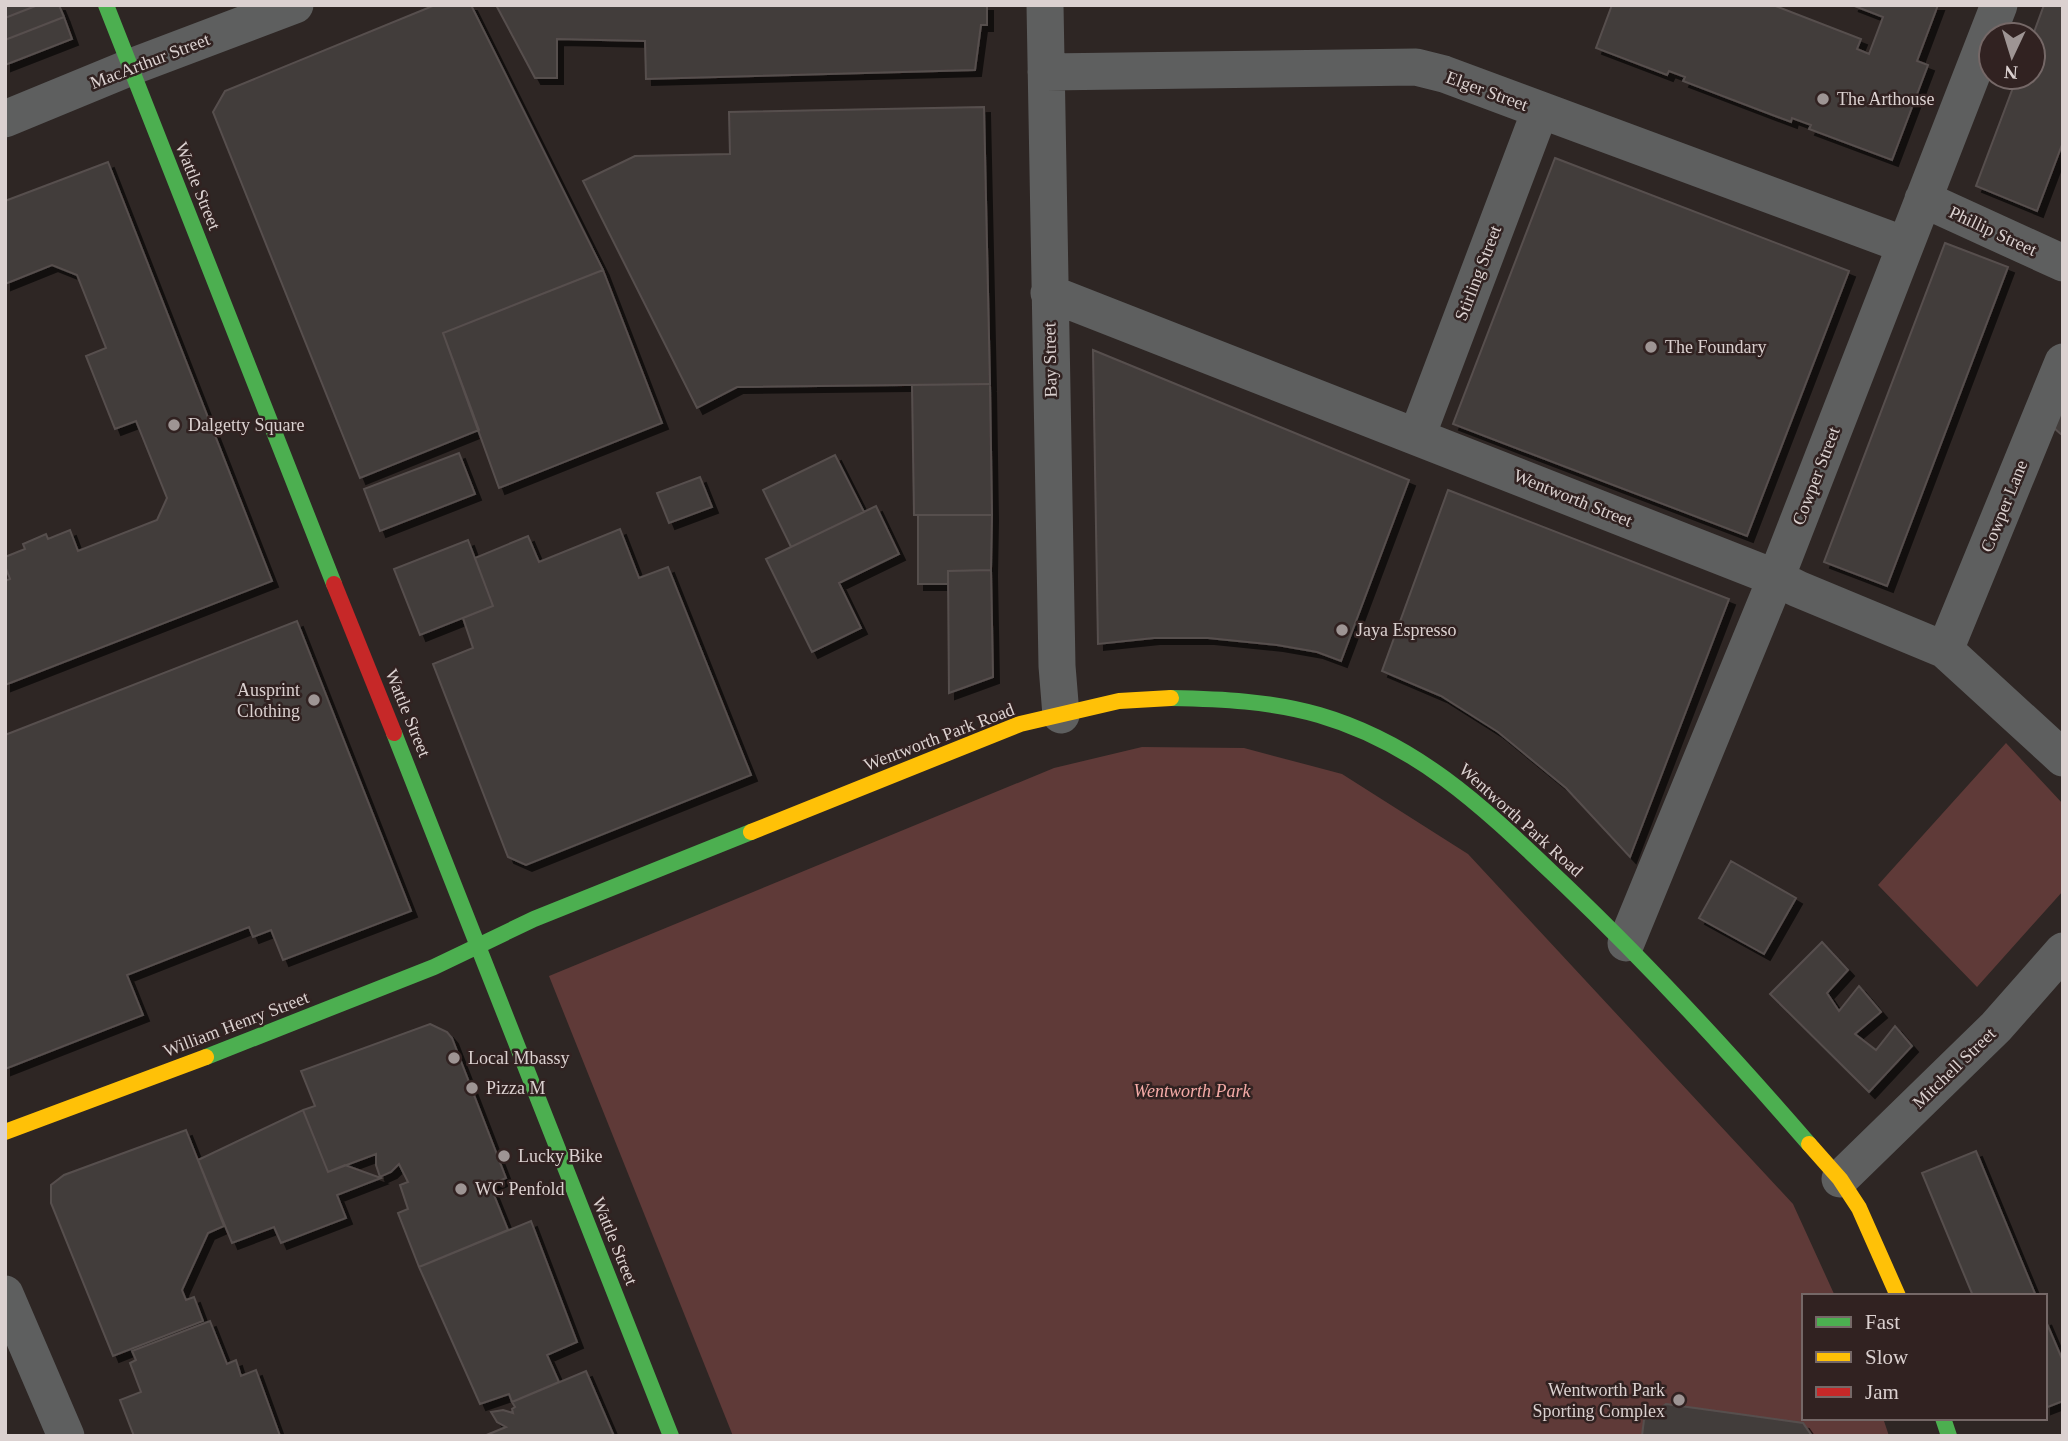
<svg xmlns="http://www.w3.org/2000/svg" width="2068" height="1441" font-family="'Times New Roman',serif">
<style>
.green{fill:#5f3a38}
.building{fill:#433c3b;stroke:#574f4e;stroke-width:2;filter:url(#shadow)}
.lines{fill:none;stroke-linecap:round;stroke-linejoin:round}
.street{stroke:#5e5f5f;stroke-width:37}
.fast{stroke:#4caf50;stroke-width:16}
.slow{stroke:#ffc107;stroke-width:16}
.jam{stroke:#c62828;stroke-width:16}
.poi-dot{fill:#9e9594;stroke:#312221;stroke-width:2.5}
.labels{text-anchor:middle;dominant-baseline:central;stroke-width:5;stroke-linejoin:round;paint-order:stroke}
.street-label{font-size:18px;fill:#dbd1d0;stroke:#312221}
.poi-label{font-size:18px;fill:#dbd1d0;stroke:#312221;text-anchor:start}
.park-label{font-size:18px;font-style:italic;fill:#f5aba7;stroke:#312221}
</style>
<defs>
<filter id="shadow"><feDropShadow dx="6" dy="6" stdDeviation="0" flood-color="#0009"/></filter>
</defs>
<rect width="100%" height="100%" fill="#2e2624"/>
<path class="green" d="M2006 743 2063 804V891L1977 987 1878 885Z
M1142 747 1244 748 1342 774 1468 854 1793 1204 1835 1296H1804V1418H1883L1889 1436H733L549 976 1054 768Z"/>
<path class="building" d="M5 5H38L5 18Z
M38 5H59L64 17 5 40V18Z
M435 5H471L603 270 443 333 479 430 360 478 213 112 225 91Z
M496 5H987V25H981L975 70 646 79 645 41 557 39V78H535Z
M1612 5H1773L1861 39 1857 49 1869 54 1883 17 1852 5H1938L1917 61 1928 65 1892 160 1809 129 1811 125 1792 118 1791 122 1683 81 1685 77 1669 71 1667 75 1596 48Z
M2044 5H2063V142L2037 211 1976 186 2017 77H2033V35Z
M64 17 72 39 5 65V40Z
M984 107 990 384 737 387 697 408 583 181 635 156 730 154 729 112Z
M1555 158 1849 271 1747 536 1453 424Z
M108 162 272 581 5 685V581L10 579 5 566V557L25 549 23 544 46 534 48 539 70 530 78 551 157 520 167 498 136 421 115 429 86 356 106 348 77 275 52 265 5 284V201Z
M1945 243 2008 267 1887 586 1824 562Z
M603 270 662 423 499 488 443 333Z
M1093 350 1409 480 1341 661 1317 652 1277 645 1208 638H1154L1098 644Z
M990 384 992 515H914L912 385Z
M2063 405V436L2054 428Z
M459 453 475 494 380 531 364 489Z
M835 455 864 512 791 547 763 490Z
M700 477 712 507 669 523 657 493Z
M1448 490 1729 599 1630 857 1566 788 1498 732 1441 696 1382 671Z
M876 506 899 554 839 583 861 628 812 652 766 559Z
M918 515H992L991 570 948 571V584H918Z
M620 529 639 578 668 567 751 775 526 865 508 857 433 664 473 648 463 618 493 606 475 558 528 536 539 562Z
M468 540 493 606 420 635 394 569Z
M991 570 993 677 949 693 948 571Z
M297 621 411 911 283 960 271 930 253 937 249 927 127 975 143 1015 5 1069V735Z
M1731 861 1796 898 1764 954 1699 918Z
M1822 942 1848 970 1827 993 1839 1011 1859 986 1881 1012 1855 1034 1876 1050 1895 1026 1912 1046 1869 1092 1770 994Z
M430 1024 447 1032 452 1038 506 1178 490 1185 508 1230 419 1267 398 1213 408 1209 400 1185 408 1182 399 1164 391 1172 380 1177 376 1165V1154L328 1172 303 1110 315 1106 301 1071Z
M303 1110 328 1172 345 1165 381 1178 337 1195 346 1218 281 1243 274 1227 232 1243 198 1160Z
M186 1130 224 1226 208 1233 182 1290 186 1300 194 1297 203 1321 113 1356 51 1203V1185L64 1175Z
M1976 1151 2036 1296H1973L1922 1173Z
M531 1221 577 1342 547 1355 559 1382 512 1402 509 1394 480 1404 419 1267Z
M2045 1319 2063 1361V1401L2045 1408Z
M210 1321 227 1364 236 1360 241 1376 256 1370 280 1436H134L120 1400 141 1392 130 1363 136 1360 132 1351Z
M586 1371 614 1436H484L506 1427 497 1422 491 1412 503 1410 513 1413 512 1409 515 1407 512 1402Z
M1666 1404 1803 1423 1812 1436H1642L1644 1420Z"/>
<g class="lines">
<path class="street" d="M1045 5 1057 666 1061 715
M1046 72 1416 67 1444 74 1905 245
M5 119 131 67 295 5
M1923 199 2063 263
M1049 293 1776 578 1798 589 1945 650 2063 758
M1417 436 1540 111
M1945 650 2063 362
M1626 943 1776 578 1999 5
M1840 1179 1996 1027 2063 951
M5 1294 66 1436"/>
<path class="fast" d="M106 5 334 584
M1171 698C1221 699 1270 701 1319 715 1422 745 1489 813 1565 885 1651 967 1731 1054 1809 1144
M394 733 671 1436
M206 1057 434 967 534 919 751 832
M1943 1418 1949 1436"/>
<path class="slow" d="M751 832 1020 724 1119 701 1171 698
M5 1132 206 1057
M1809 1144 1840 1179 1859 1208 1898 1296"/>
<path class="jam" d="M334 584 394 733"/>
</g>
<g class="poi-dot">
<circle cx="1823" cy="99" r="7"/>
<circle cx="1651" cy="347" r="7"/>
<circle cx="174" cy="425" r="7"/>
<circle cx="1342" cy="630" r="7"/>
<circle cx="314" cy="700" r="7"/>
<circle cx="454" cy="1058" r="7"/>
<circle cx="472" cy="1088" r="7"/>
<circle cx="504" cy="1156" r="7"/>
<circle cx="461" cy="1189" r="7"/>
<circle cx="1679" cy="1400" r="7"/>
</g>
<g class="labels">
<g class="street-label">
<text transform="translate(150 61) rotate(-21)">MacArthur Street</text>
<text transform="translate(1487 91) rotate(20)">Elger Street</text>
<text transform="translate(198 186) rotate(68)">Wattle Street</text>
<text transform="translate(1993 231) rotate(25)">Phillip Street</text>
<text transform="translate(1478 273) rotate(-69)">Stirling Street</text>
<text transform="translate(1050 360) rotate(-91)">Bay Street</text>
<text transform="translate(1816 476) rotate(-69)">Cowper Street</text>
<text transform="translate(1573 498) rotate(22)">Wentworth Street</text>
<text transform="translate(2004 506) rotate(-68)">Cowper Lane</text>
<text transform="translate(408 713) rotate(68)">Wattle Street</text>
<text transform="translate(939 737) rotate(-21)">Wentworth Park Road</text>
<text transform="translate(1521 820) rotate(42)">Wentworth Park Road</text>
<text transform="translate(236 1024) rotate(-21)">William Henry Street</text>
<text transform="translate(1954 1068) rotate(-44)">Mitchell Street</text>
<text transform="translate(615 1241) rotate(68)">Wattle Street</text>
</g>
<g class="poi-label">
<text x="1837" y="99">The Arthouse</text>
<text x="1665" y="347">The Foundary</text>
<text x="188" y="425">Dalgetty Square</text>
<text x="1356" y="630">Jaya Espresso</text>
<text x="300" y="690" text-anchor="end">Ausprint<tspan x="300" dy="21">Clothing</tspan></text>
<text x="468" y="1058">Local Mbassy</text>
<text x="486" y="1088">Pizza M</text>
<text x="518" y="1156">Lucky Bike</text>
<text x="475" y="1189">WC Penfold</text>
<text x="1665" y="1390" text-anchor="end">Wentworth Park<tspan x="1665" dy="21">Sporting Complex</tspan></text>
</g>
<g class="park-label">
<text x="1192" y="1091">Wentworth Park</text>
</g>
</g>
<rect width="2068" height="1441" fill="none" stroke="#dbd1d0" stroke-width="14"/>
<rect x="1802" y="1294" width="245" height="126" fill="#312221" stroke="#756867" stroke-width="2"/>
<rect x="1816" y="1317" width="35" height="10" fill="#4caf50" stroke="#756867" stroke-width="2"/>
<text x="1865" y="1329" font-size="21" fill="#dbd1d0">Fast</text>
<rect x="1816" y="1352" width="35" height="10" fill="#ffc107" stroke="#756867" stroke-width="2"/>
<text x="1865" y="1364" font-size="21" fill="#dbd1d0">Slow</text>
<rect x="1816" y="1387" width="35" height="10" fill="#c62828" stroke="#756867" stroke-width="2"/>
<text x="1865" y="1399" font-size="21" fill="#dbd1d0">Jam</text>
<g transform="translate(2012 56) rotate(184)"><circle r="33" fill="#312221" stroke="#756867" stroke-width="2"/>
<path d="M0-5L12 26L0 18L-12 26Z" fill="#9e9594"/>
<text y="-10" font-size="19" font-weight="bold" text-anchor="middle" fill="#dbd1d0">N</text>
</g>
</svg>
